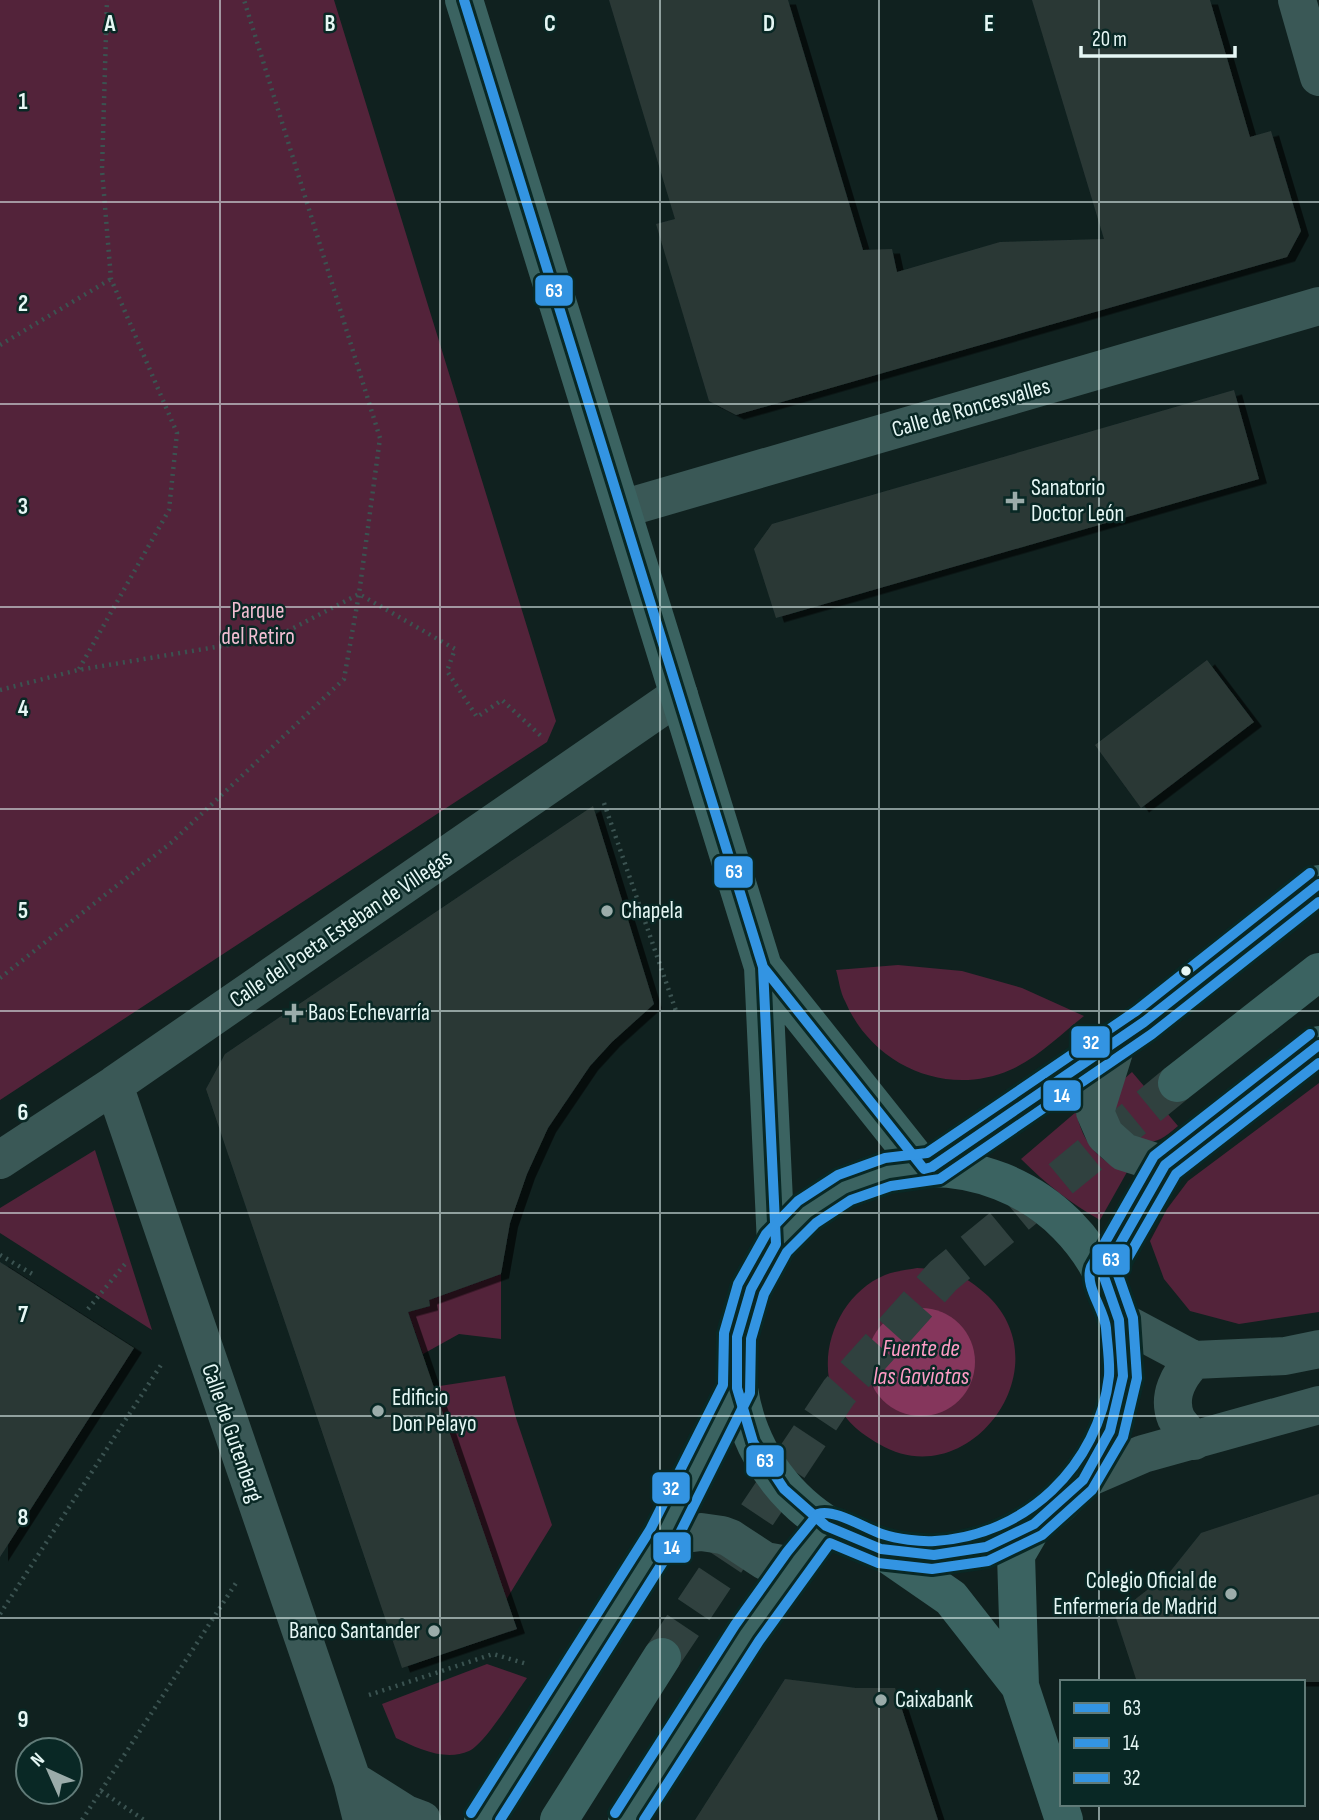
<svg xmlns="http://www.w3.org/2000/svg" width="1319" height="1820" font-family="'Sofia Sans Condensed',sans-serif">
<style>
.green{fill:#53233a;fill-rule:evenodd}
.water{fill:#85365c}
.building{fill:#2a3836;filter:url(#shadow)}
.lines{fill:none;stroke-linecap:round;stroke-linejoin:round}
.major-tunnel{stroke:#30413f;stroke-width:38;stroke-dasharray:38 19;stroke-linecap:butt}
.path{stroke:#3b5351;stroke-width:4.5;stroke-dasharray:2 5;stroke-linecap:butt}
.minor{stroke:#3a5856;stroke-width:38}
.major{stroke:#3b6361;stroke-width:38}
.bus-1-casing{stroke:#092825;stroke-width:16}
.bus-2-casing{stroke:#092825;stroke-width:16}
.bus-3-casing{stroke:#092825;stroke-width:16}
.bus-1{stroke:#3394e2;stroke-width:10}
.bus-2{stroke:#3394e2;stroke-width:10}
.bus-3{stroke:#3394e2;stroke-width:10}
.grid{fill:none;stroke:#e6f7f5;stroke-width:2;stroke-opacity:0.55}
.poi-dot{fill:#9bacaa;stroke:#092825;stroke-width:2.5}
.bus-dot{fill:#e6f7f5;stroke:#092825;stroke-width:2.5}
.labels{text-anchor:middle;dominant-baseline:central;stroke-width:5;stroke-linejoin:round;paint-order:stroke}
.street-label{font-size:23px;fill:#e6f7f5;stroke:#092825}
.poi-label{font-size:23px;fill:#e6f7f5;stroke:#092825;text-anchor:start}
.park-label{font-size:23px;fill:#f1bed2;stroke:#092825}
.water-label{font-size:24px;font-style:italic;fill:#fe9cc5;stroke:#092825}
.grid-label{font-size:23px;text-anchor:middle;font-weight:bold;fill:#e6f7f5;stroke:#092825;stroke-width:5;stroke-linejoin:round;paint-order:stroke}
.line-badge{stroke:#092825;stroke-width:2.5}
.badge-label{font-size:19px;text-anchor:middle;font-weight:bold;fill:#fff}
</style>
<defs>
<filter id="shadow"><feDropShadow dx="8" dy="4.5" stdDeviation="0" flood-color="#0009"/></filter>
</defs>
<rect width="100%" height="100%" fill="#10211f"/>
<path class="green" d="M0 0H334L556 721 547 742 0 1100Z
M898 965 962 971 1022 988 1084 1016C1061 1034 1038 1058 1010 1070 946 1098 872 1065 845 1001 840 992 839 980 836 970Z
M1132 1072 1178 1126C1157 1144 1153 1144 1126 1140L1109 1096 1116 1086Z
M1319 1083V1312L1239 1324 1190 1311 1164 1279 1150 1241 1167 1209 1188 1181Z
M1076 1112C1083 1143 1098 1161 1127 1172L1100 1220C1070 1203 1046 1184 1021 1159Z
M95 1150 152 1330 0 1233V1208Z
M917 1268C927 1269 939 1268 948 1271 963 1275 977 1286 988 1296 1064 1369 967 1497 879 1444 860 1433 843 1420 836 1399 834 1393 831 1386 829 1379 822 1337 846 1291 885 1275 895 1271 907 1270 917 1268ZM915 1308 941 1312 966 1391 949 1408 873 1388C858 1350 876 1318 915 1308Z
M501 1274V1339L459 1334 423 1354 408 1312 430 1306 429 1300Z
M505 1376 516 1418 552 1525 506 1600 433 1387Z
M487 1664 527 1678C515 1694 485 1744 469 1751 445 1762 417 1748 396 1738L382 1704Z"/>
<path class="water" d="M867 1362a54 54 0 1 1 108 0a54 54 0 1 1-108 0Z"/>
<path class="building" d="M609 0H788L863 250 892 249 897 272 1000 242 1104 239 1032 0H1210L1250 137 1271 131 1301 231 1287 257 736 415 709 401 656 224 675 219Z
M1234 390 1259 479 776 618 754 549 772 524Z
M1207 660 1254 722 1141 808 1095 745Z
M593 806 654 1004 612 1042 590 1066 548 1128 527 1174 510 1223 501 1274 429 1300 430 1306 408 1312 517 1629 402 1668 206 1089 225 1054Z
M0 1262 134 1348 0 1557Z
M1319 1494V1682H1137L1115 1615 1169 1573 1201 1533Z
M785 1679 856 1688H895L938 1820H695Z"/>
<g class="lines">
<path class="major-tunnel" d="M662 1657 839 1392 943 1276 1177 1083"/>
<path class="path" d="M0 345 111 279
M79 669 169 510 177 433 111 279 102 170 107 0
M0 690 78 670 276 637 359 594 455 649 447 671 477 717 502 700 541 736
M604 803 676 1011
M0 978 172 842 344 679 359 594 380 438 244 0
M0 1255 34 1275
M88 1309 125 1264
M0 1614 161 1365
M369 1695 493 1654 527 1664
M101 1791 144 1820
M82 1820 236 1583"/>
<path class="minor" d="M1297 0 1319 77
M622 509 1319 306
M1117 1042 1095 1112 1105 1135 1124 1152 1165 1165
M114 1085 352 1780 362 1820
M0 1160 114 1085 679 695
M1119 1320 1194 1360 1285 1356 1319 1349
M1194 1441C1189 1434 1180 1426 1176 1418 1167 1396 1179 1375 1194 1360
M1083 1480 1143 1454 1319 1405
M662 1537 701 1532 722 1535 730 1538 765 1561 793 1566
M352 1780 406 1814 422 1820"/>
<path class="major" d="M464 0 763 967 776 1244
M763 967 924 1169
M1177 1083 1319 972
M932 1167 1144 1022 1319 884
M737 1361a193 193 0 1 1 386 0a193 193 0 1 1-386 0Z
M1103 1274 1165 1165 1319 1045
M1034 1524 1016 1555 1020 1686 1064 1820
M883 1551 951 1598 1020 1686
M483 1820 651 1557 737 1388
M559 1820 662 1657
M627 1820C691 1720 751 1617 826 1526"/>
<g class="bus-1-casing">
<path id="bus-1" d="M464 0 763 967 776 1244 751 1289 737 1337V1388L753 1442 784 1489 826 1526 881 1549 934 1555 986 1547 1034 1524 1083 1480 1110 1431 1123 1376 1119 1320 1103 1274 1165 1165 1319 1045
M758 951 763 967 924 1169 932 1167 1144 1022 1319 884"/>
</g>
<g class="bus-2-casing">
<path id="bus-2" d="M500 1820 675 1543 750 1393 751 1339 764 1294 787 1252 816 1223 851 1200 891 1186 940 1179 1152 1034 1319 902
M644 1820 759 1641 830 1543 878 1563 932 1569 988 1561 1042 1535 1092 1490 1123 1437 1137 1378 1133 1318 1118 1275 1176 1174 1319 1063"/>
</g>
<g class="bus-3-casing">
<path id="bus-3" d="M471 1813 650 1530 723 1385 724 1333 738 1284 766 1234 798 1201 838 1175 885 1158 927 1153 1136 1011 1310 873
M615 1813 735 1625 787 1552 818 1514C834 1508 866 1529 882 1534 897 1539 920 1542 935 1541 1025 1536 1099 1466 1109 1376 1110 1361 1107 1343 1106 1328 1104 1309 1084 1286 1091 1267L1154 1156 1310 1034"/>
</g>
<use href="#bus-1" class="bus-1"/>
<use href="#bus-2" class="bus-2"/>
<use href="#bus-3" class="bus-3"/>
</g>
<path class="grid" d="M220 0V1820M440 0V1820M660 0V1820M879 0V1820M1099 0V1682M0 202H1319M0 404H1319M0 607H1319M0 809H1319M0 1011H1319M0 1213H1319M0 1416H1319M0 1618H1319M1099 1804V1820"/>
<g class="poi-dot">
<path d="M1011.5 490.5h7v7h7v7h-7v7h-7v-7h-7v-7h7z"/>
<circle cx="607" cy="911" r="7"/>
<path d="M290.5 1002.5h7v7h7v7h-7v7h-7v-7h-7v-7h7z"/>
<circle cx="378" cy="1411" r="7"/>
<circle cx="1231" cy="1594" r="7"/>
<circle cx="434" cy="1631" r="7"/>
<circle cx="881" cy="1700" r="7"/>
</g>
<circle class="bus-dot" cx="1186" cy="971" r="6"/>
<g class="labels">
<g class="street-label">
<text transform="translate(971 408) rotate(-16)">Calle de Roncesvalles</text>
<text transform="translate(341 929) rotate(-34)">Calle del Poeta Esteban de Villegas</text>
<text transform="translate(232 1433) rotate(71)">Calle de Gutenberg</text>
</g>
<g class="poi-label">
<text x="1031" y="488">Sanatorio<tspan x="1031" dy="26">Doctor León</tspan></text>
<text x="621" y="911">Chapela</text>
<text x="308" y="1013">Baos Echevarría</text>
<text x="392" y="1398">Edificio<tspan x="392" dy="26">Don Pelayo</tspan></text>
<text x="1217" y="1581" text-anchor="end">Colegio Oficial de<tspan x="1217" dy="26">Enfermería de Madrid</tspan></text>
<text x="420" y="1631" text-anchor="end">Banco Santander</text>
<text x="895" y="1700">Caixabank</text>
</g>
<g class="park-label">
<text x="258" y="611">Parque<tspan x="258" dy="26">del Retiro</tspan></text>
</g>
<g class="water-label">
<text x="921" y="1348">Fuente de<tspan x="921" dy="28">las Gaviotas</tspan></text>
</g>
</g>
<g class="grid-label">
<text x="110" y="31">A</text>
<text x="330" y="31">B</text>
<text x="550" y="31">C</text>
<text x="769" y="31">D</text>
<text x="989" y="31">E</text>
<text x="23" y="109">1</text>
<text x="23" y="311">2</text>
<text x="23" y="514">3</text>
<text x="23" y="716">4</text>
<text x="23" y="918">5</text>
<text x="23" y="1120">6</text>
<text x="23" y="1322">7</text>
<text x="23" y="1525">8</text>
<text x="23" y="1727">9</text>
</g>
<g class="line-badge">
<rect x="534" y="274" width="40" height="33" rx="7" fill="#3394e2"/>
<rect x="713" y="855" width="41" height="34" rx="7" fill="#3394e2"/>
<rect x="1070" y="1025" width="41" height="34" rx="7" fill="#3394e2"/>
<rect x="1042" y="1079" width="40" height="33" rx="7" fill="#3394e2"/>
<rect x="1091" y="1243" width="40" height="33" rx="7" fill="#3394e2"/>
<rect x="745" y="1444" width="40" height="34" rx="7" fill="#3394e2"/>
<rect x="651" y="1471" width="40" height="34" rx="7" fill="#3394e2"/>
<rect x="652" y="1531" width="40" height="33" rx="7" fill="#3394e2"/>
</g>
<g class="badge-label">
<text x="554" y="297">63</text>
<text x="734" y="878">63</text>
<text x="1091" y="1049">32</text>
<text x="1062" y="1102">14</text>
<text x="1111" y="1266">63</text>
<text x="765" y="1467">63</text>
<text x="671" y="1495">32</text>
<text x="672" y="1554">14</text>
</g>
<rect x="1060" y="1680" width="245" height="126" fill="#092825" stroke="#617b78" stroke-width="2"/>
<rect x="1074" y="1703" width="35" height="10" fill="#3394e2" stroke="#617b78" stroke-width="2"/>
<text x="1123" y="1715" font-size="21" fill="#e6f7f5">63</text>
<rect x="1074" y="1738" width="35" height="10" fill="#3394e2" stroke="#617b78" stroke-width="2"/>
<text x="1123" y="1750" font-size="21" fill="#e6f7f5">14</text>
<rect x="1074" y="1773" width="35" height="10" fill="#3394e2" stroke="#617b78" stroke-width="2"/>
<text x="1123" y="1785" font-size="21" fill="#e6f7f5">32</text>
<g transform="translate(49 1771) rotate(315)"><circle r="33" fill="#092825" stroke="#617b78" stroke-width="2"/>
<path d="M0-5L12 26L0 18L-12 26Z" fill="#9bacaa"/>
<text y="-10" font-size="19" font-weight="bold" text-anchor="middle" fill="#e6f7f5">N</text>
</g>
<path d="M1081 46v10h154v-10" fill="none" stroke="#e6f7f5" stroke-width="3.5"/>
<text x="1092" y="46" font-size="21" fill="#e6f7f5" stroke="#092825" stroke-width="5" paint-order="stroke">20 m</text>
</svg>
